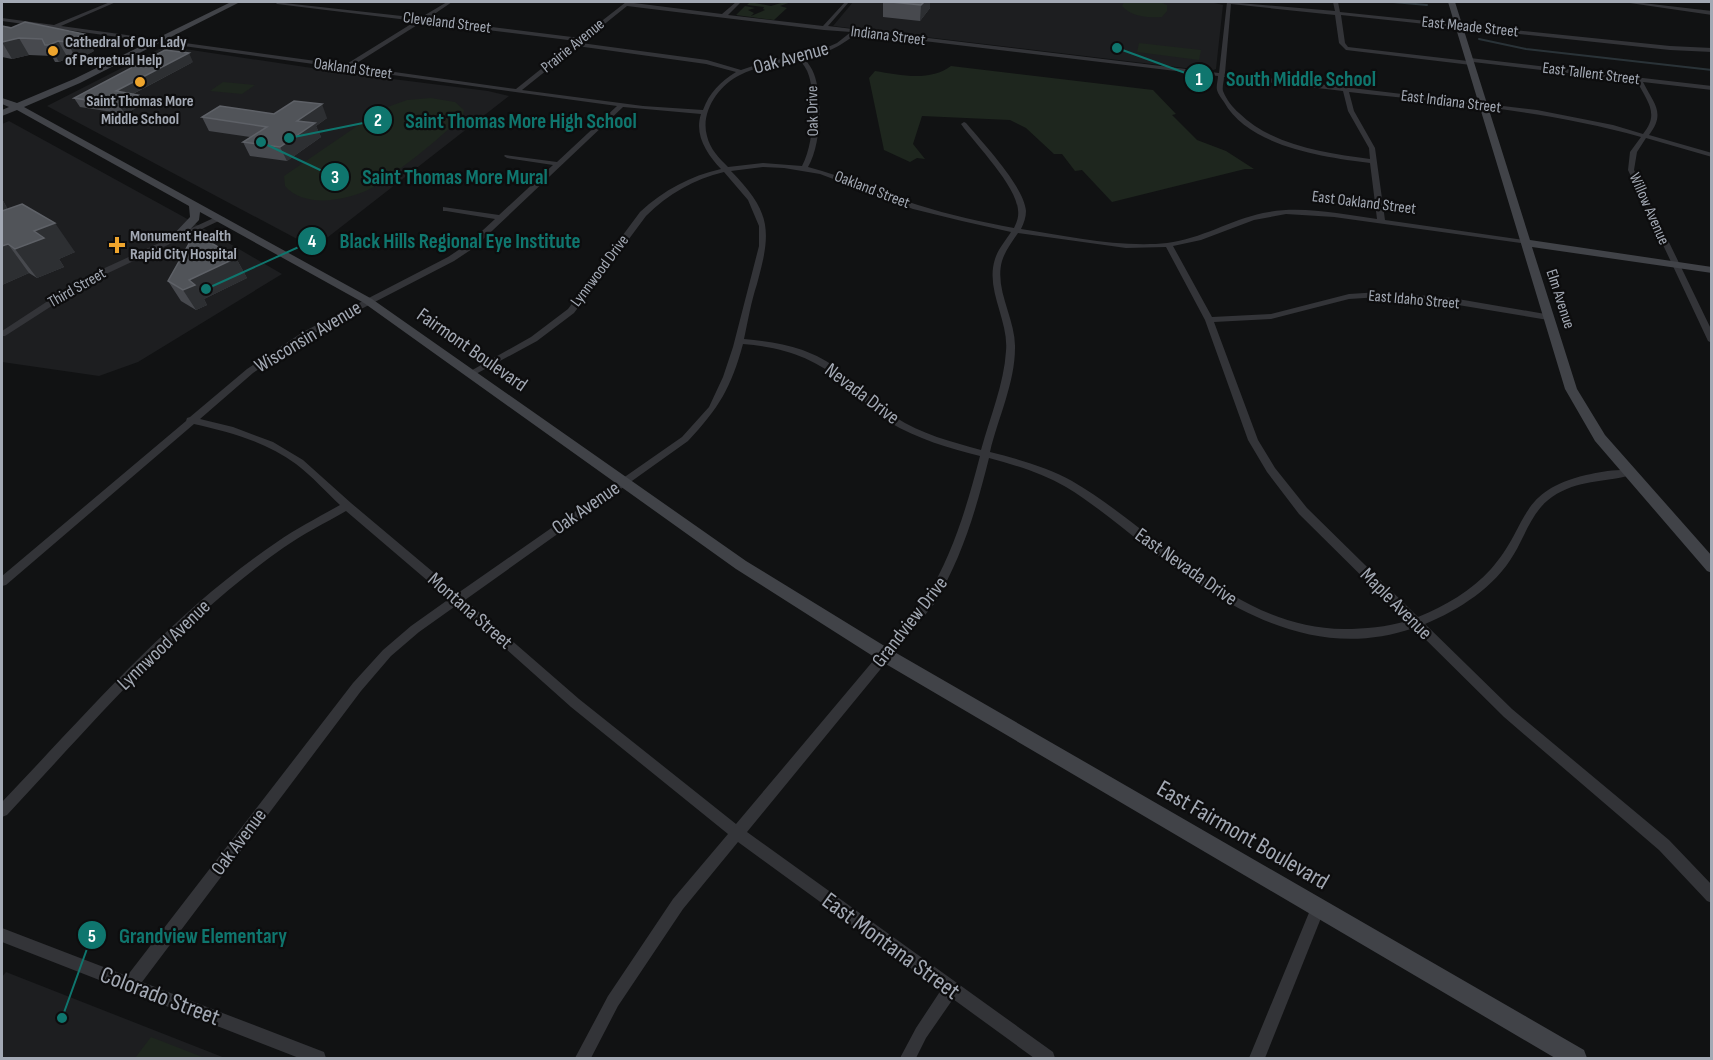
<svg xmlns="http://www.w3.org/2000/svg" width="1713" height="1060" font-family="'Sofia Sans Condensed',sans-serif">
<style>
.built{fill:#1d1e20}
.green{fill:#1e261e}
.lines{fill:none;stroke-linecap:round;stroke-linejoin:round}
.stream{stroke:#2a3338;stroke-width:2}
.street{fill:#333438;fill-rule:evenodd}
.secondary{fill:#414348;fill-rule:evenodd}
.wall{fill:#47494e}
.shaded-wall{fill:#2d2f32}
.building{fill:#515459;stroke:#5e6167;stroke-width:1.5}
.poi-dot{fill:#efa52d;stroke:#0d0d0e;stroke-width:2}
.labels{text-anchor:middle;dominant-baseline:central;stroke-width:4.5;stroke-linejoin:round;paint-order:stroke}
.far-street-label{font-size:16px;fill:#a3a9b4;stroke:#0d0d0e}
.far-poi-label{font-size:16px;font-weight:bold;fill:#a3a9b4;stroke:#0d0d0e;text-anchor:start}
.street-label{font-size:20px;fill:#a3a9b4;stroke:#0d0d0e}
.near-street-label{font-size:24px;fill:#a3a9b4;stroke:#0d0d0e}
.leader{fill:none;stroke:#0f766e;stroke-width:2}
.callout-dot{fill:#0f766e;stroke:#0d0d0e;stroke-width:2}
.mark-label{font-size:18px;text-anchor:middle;font-weight:bold;fill:#fff}
.callout-label{font-size:21px;text-anchor:middle;font-weight:bold;fill:#0f766e;stroke:#0d0d0e;stroke-width:4.5;stroke-linejoin:round;paint-order:stroke}
</style>
<rect width="100%" height="100%" fill="#111213"/>
<path class="built" d="M853 2H1210L1223 5 1216 69 1210 71 833 26Z
M165 46 345 73 488 91 509 96 314 248 47 106Z
M9 121 182 216 282 274 138 362 99 376 2 362V124Z
M6 972 225 1058H2V977Z"/>
<path class="green" d="M750 2 771 6 781 3 774 2H791L780 6 787 8 774 20 736 15 745 6 755 8 748 10 754 13 751 16 765 10 763 9 764 7 747 5Z
M1124 2H1160L1167 5V11L1162 17C1149 18 1131 17 1122 6Z
M1139 43 1201 50 1199 60 1137 52Z
M951 66 1153 90 1176 114 1172 115 1197 140 1226 151 1254 169H1245L1112 202 1082 170 1075 171 1062 154H1054L1026 128 1010 120 922 116 913 144 925 159 917 158 910 162 884 150 869 78 875 71C900 75 930 82 951 66Z
M223 82 255 85 242 94 210 91Z
M431 98 455 102 464 110 463 115C446 134 391 178 368 190 344 201 304 208 285 186L284 176 382 109 407 100Z
M151 1037 205 1058H135Z"/>
<g class="lines">
<path class="stream" d="M1393 2 1427 5
M1479 39 1526 49 1712 70"/>
<path class="street" d="M110 2H116L61 26 345 65 416 21 277 4 275 2 420 18 447 2H452L427 19 580 38 626 2 722 14 736 2H741L728 15 823 26 845 2H849L828 26 1219 73 1227 2 1335 11 1333 2H1338L1340 12 1670 46 1712 48V52L1670 50 1341 15 1345 43 1348 47 1468 61 1470 58 1712 86V90L1643 82C1654 104 1666 113 1649 135L1712 153V157L1646 138 1637 152 1634 170 1712 331V343L1708 341 1628 170 1630 152 1641 137C1546 110 1447 103 1349 92L1354 111 1375 148 1385 220 1524 240H1527V244L1334 217 1286 214 1254 220 1201 240 1173 246 1212 317 1271 314 1349 294 1380 292 1452 298 1551 315V319L1548 320 1428 300 1380 297 1349 299 1271 319 1214 322 1258 440 1275 468 1307 508 1418 617C1445 606 1471 591 1491 569 1530 525 1516 492 1586 475 1600 472 1618 468 1632 471L1633 473 1632 475C1602 483 1579 479 1552 497 1532 511 1526 534 1514 554 1495 587 1459 610 1425 624L1512 709 1669 840 1712 885V903L1707 901 1659 850 1504 717 1414 628C1312 663 1225 607 1147 547 1120 526 1094 504 1066 487 1042 473 1015 465 989 458 976 510 962 558 934 604L747 832 1053 1052 1055 1058H1034L953 999 926 1038 916 1058H900L916 1028 941 990 738 842 683 909 618 1006 591 1058H575L608 996 673 899 728 834 571 707 457 605 419 632 391 656 361 691 142 982 324 1052 326 1058H299L2 942V928L127 976 353 683 383 650 411 626 449 599 346 511C325 523 303 534 283 548 178 622 94 722 7 815L2 817V802C88 712 172 613 277 542 297 528 319 517 340 505 326 492 312 476 296 464 266 442 230 432 194 424L6 585 2 586V576L186 421 187 418 190 417 247 369 303 332 448 257 469 243 495 219 446 211H443V207L499 215 553 165 507 158 504 156 505 155 557 162 617 106 2 21V18L54 25ZM1231 4 1335 15 1339 43 1346 50 1471 65 1473 62 1637 81C1647 102 1660 113 1643 134L1613 125 1537 110 1225 73ZM627 6 824 30 851 32 837 43 819 51 759 64 741 70 707 60 581 43ZM422 22 576 41 516 89 352 66ZM857 33 1218 76C1218 80 1216 86 1217 90 1218 94 1222 99 1224 102 1249 147 1324 157 1370 163L1377 219C1340 214 1300 205 1263 213 1230 220 1201 239 1167 243 1122 248 1065 236 1021 229 1024 223 1026 217 1026 211 1024 186 982 142 966 123L964 122 961 124C976 145 1016 185 1018 210 1019 216 1017 222 1014 228 982 222 949 215 918 205 881 194 846 177 808 167 821 145 823 98 814 74 812 68 808 63 804 58 827 53 838 48 857 33ZM577 46 706 64 736 72C720 82 709 93 703 110L643 106 522 90ZM799 59C803 64 807 69 809 76 816 99 814 144 802 166L763 163 728 167C719 158 710 149 707 136 700 112 719 85 740 75 758 66 779 63 799 59ZM1224 77 1343 91 1348 111 1369 148 1370 159C1325 153 1273 146 1239 113 1233 108 1226 99 1223 91 1222 87 1224 81 1224 77ZM623 107 701 114C694 135 707 154 721 169 690 176 664 190 640 212L568 309 531 337 467 373 471 376 474 375 537 341 574 313 646 216C668 194 694 179 724 172L748 200 759 226V246L733 347 723 377 709 407 682 437 458 593 351 503 303 460 273 442 233 427 200 419 253 373 309 336 454 261 475 247ZM763 167 784 168 820 174 913 209 962 221 1011 232C1006 240 998 249 995 259 985 290 1009 320 1006 351 1004 384 990 417 981 450 952 442 921 434 895 417 875 403 858 385 839 370 812 348 778 342 744 339 748 321 751 302 757 284 772 230 771 212 731 171ZM1018 233 1126 248 1166 247 1205 320 1248 440 1267 472 1299 514 1407 621C1386 627 1365 629 1344 629 1232 627 1161 533 1072 481 1047 467 1018 459 990 452 998 418 1015 383 1015 348 1016 319 994 290 1002 261 1005 251 1012 242 1018 233ZM743 344C782 347 814 357 844 383 859 396 873 411 889 422 917 439 949 448 980 456 967 506 953 554 926 598L736 824 579 699 465 600 688 441C719 408 731 388 743 344Z
M1623 2H1634L1712 11V15Z
M218 216 225 218 89 282 5 336H2V331L83 278Z
M1318 901 1323 903 1325 908 1265 1058H1249L1313 903Z"/>
<path class="secondary" d="M231 2H240L80 83 24 107 372 299 746 561 891 650 1584 1050 1587 1058H1555L879 660 736 569 364 303 200 212 199 220 180 240H172V236L190 217 189 206 17 110 2 116V110L9 107 2 104V98L17 103 74 79Z
M1448 2H1455L1530 240 1712 267V273L1532 247 1577 389 1605 435 1712 556V573L1707 571 1595 441 1565 389Z"/>
</g>
<path class="wall" d="M883 2H930V8L920 21 883 17Z
M2 26 84 34 94 51 77 60 68 58 59 62H55L52 56 29 55 12 59 2 57Z
M193 62 133 94 138 95 143 104 125 114 80 107 74 98Z
M274 114 327 118 316 126 321 137 287 161 250 156 243 142 250 137 209 131 202 117Z
M2 199 6 206 7 209 75 252 59 259 64 267 37 278 29 273 2 285Z
M236 258 247 278 204 299 207 305 196 310 181 301 168 281Z"/>
<path class="shaded-wall" d="M924 2H930V8L920 21 921 5Z
M84 34 94 51 77 60 67 42Z
M19 38 29 55 12 59 2 42Z
M58 41 68 58 59 62 49 45Z
M189 53 193 62 121 100 116 91Z
M138 95 143 104 125 114 119 105Z
M322 104 327 118 316 126 321 137 287 161 280 147 297 121Z
M2 199 6 206 8 211 2 232Z
M55 223 75 252 59 259 64 267 37 278 15 249 34 231Z
M8 244 29 273 2 285V246Z
M236 258 247 278 204 299 207 305 196 310 183 290 189 280Z"/>
<path class="building" d="M891 2H924L921 5Z
M25 22 84 34 67 42 58 41 49 45H45L42 39 19 38 2 42V26L11 28Z
M165 50 189 53 116 91 138 95 119 105 74 98Z
M294 101 322 104 297 121 315 123 280 147 243 142 267 127 202 117 220 106 274 114Z
M22 204 55 223 34 231 44 238 15 249 8 244 2 246V211Z
M195 233 236 258 189 280 195 285 183 290 168 281Z"/>
<g class="poi-dot">
<circle cx="53" cy="51" r="6"/>
<circle cx="140" cy="82" r="6"/>
<path d="M114 236h6v6h6v6h-6v6h-6v-6h-6v-6h6z"/>
</g>
<g class="labels">
<g class="far-street-label">
<text transform="translate(447 23) rotate(7)">Cleveland Street</text>
<text transform="translate(1470 27) rotate(6)">East Meade Street</text>
<text transform="translate(888 36) rotate(7)">Indiana Street</text>
<text transform="translate(573 46) rotate(-39)">Prairie Avenue</text>
<text transform="translate(353 69) rotate(8)">Oakland Street</text>
<text transform="translate(1591 74) rotate(7)">East Tallent Street</text>
<text transform="translate(1451 102) rotate(7)">East Indiana Street</text>
<text transform="translate(813 111) rotate(-91)">Oak Drive</text>
<text transform="translate(872 190) rotate(21)">Oakland Street</text>
<text transform="translate(1364 203) rotate(7)">East Oakland Street</text>
<text transform="translate(1649 209) rotate(66)">Willow Avenue</text>
<text transform="translate(600 271) rotate(-53)">Lynnwood Drive</text>
<text transform="translate(77 288) rotate(-30)">Third Street</text>
<text transform="translate(1560 299) rotate(72)">Elm Avenue</text>
<text transform="translate(1414 300) rotate(5)">East Idaho Street</text>
</g>
<g class="far-poi-label">
<text x="65" y="42">Cathedral of Our Lady<tspan x="65" dy="18">of Perpetual Help</tspan></text>
<text x="140" y="101" text-anchor="middle">Saint Thomas More<tspan x="140" dy="18">Middle School</tspan></text>
<text x="130" y="236">Monument Health<tspan x="130" dy="18">Rapid City Hospital</tspan></text>
</g>
<g class="street-label">
<text transform="translate(791 58) rotate(-15)">Oak Avenue</text>
<text transform="translate(308 337) rotate(-31)">Wisconsin Avenue</text>
<text transform="translate(472 350) rotate(35)">Fairmont Boulevard</text>
<text transform="translate(862 394) rotate(37)">Nevada Drive</text>
<text transform="translate(586 508) rotate(-35)">Oak Avenue</text>
<text transform="translate(1186 567) rotate(35)">East Nevada Drive</text>
<text transform="translate(1396 604) rotate(45)">Maple Avenue</text>
<text transform="translate(470 611) rotate(41)">Montana Street</text>
<text transform="translate(910 622) rotate(-52)">Grandview Drive</text>
<text transform="translate(164 645) rotate(-44)">Lynnwood Avenue</text>
<text transform="translate(239 842) rotate(-53)">Oak Avenue</text>
</g>
<g class="near-street-label">
<text transform="translate(1243 835) rotate(30)">East Fairmont Boulevard</text>
<text transform="translate(891 946) rotate(36)">East Montana Street</text>
<text transform="translate(160 996) rotate(21)">Colorado Street</text>
</g>
</g>
<path class="leader" d="M1117 48L1199 78M289 138L378 120M261 142L335 177M206 289L312 241M62 1018L92 935"/>
<g class="callout-dot">
<circle cx="1117" cy="48" r="6"/>
<circle cx="289" cy="138" r="6"/>
<circle cx="261" cy="142" r="6"/>
<circle cx="206" cy="289" r="6"/>
<circle cx="62" cy="1018" r="6"/>
<circle cx="1199" cy="78" r="15"/>
<circle cx="378" cy="120" r="15"/>
<circle cx="335" cy="177" r="15"/>
<circle cx="312" cy="241" r="15"/>
<circle cx="92" cy="935" r="15"/>
</g>
<g class="mark-label">
<text x="1199" y="85">1</text>
<text x="378" y="126">2</text>
<text x="335" y="183">3</text>
<text x="312" y="247">4</text>
<text x="92" y="942">5</text>
</g>
<g class="callout-label">
<text x="1301" y="86">South Middle School</text>
<text x="521" y="128">Saint Thomas More High School</text>
<text x="455" y="184">Saint Thomas More Mural</text>
<text x="460" y="248">Black Hills Regional Eye Institute</text>
<text x="203" y="943">Grandview Elementary</text>
</g>
<rect width="1713" height="1060" fill="none" stroke="#a3a9b4" stroke-width="6"/>
</svg>
